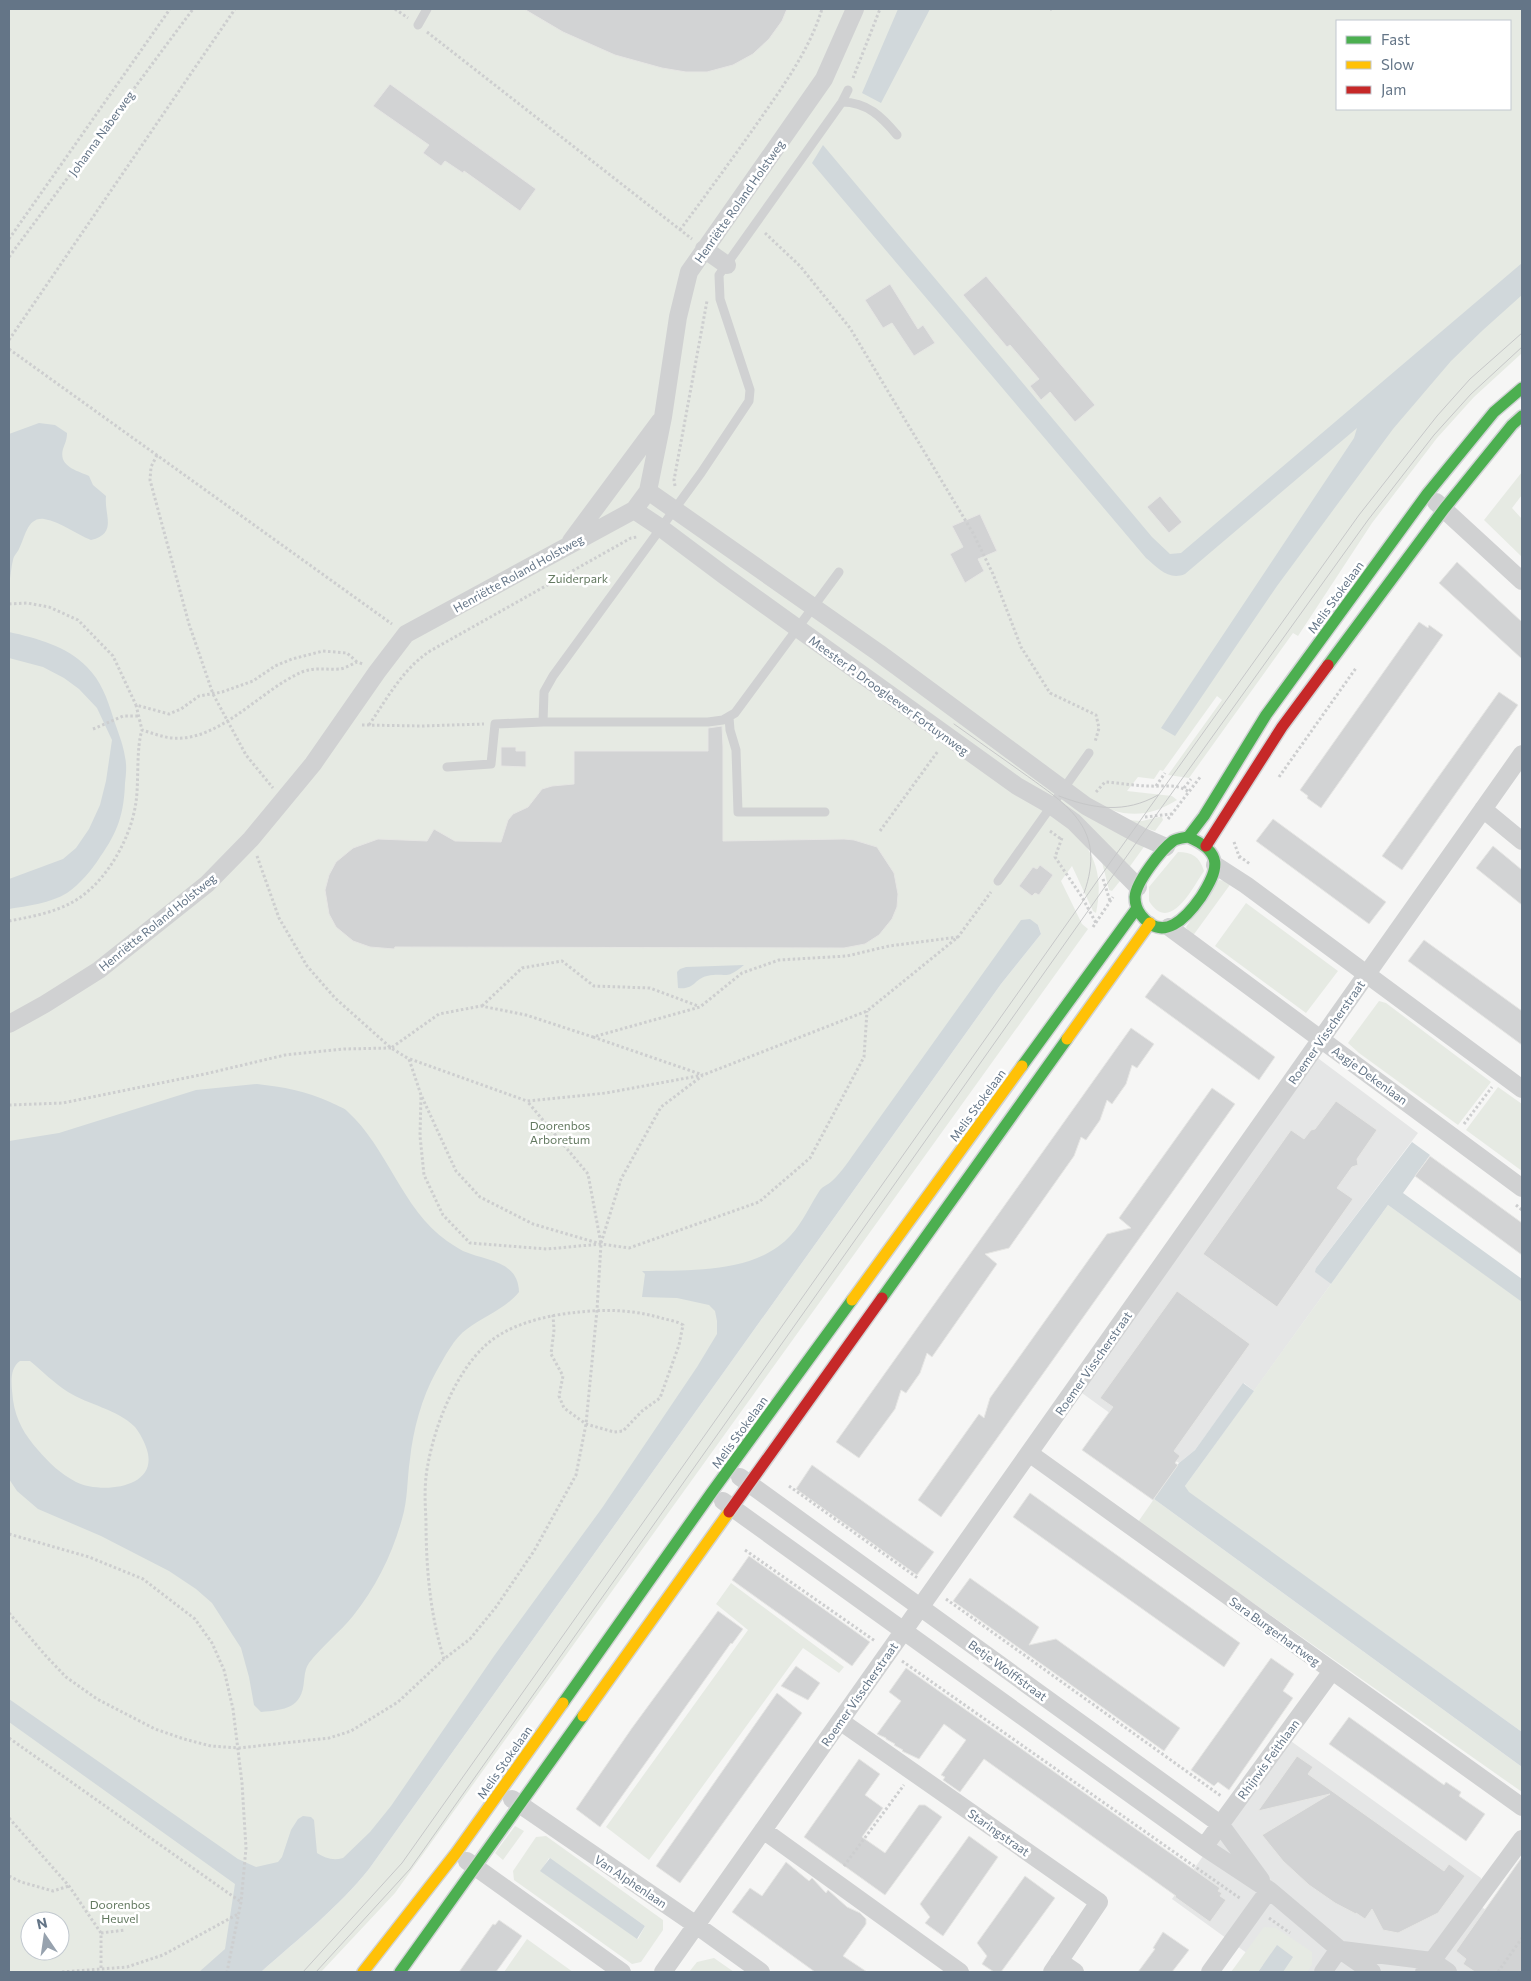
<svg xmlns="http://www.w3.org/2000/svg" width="1531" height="1981" font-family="Commissioner,sans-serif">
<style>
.built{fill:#e5e6e6}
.green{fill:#e6eae3;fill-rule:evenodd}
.water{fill:#d1d8db;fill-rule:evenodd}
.building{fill:#d2d3d4;stroke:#e6e6e4}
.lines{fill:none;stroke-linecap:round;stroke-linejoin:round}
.fast-casing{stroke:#d1d3d5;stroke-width:14}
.slow-casing{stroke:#d1d3d5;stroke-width:14}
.jam-casing{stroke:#d1d3d5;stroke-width:14}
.path{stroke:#cdcecf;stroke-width:3;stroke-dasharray:2.5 2.5;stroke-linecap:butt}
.lane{stroke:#d0d1d2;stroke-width:9}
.street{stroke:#d0d1d2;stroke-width:18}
.fast{stroke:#4caf50;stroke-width:11}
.slow{stroke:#ffc107;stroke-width:11}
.jam{stroke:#c62828;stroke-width:11}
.tram{stroke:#c6c7c8;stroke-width:1}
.labels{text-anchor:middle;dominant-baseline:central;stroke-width:5;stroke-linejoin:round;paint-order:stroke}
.street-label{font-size:12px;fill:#647587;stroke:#fff}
.park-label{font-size:12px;fill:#637960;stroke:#fff}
</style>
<rect width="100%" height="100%" fill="#f6f6f5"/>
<path class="built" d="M1311 1053 1418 1133 1316 1268V1272L1331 1284 1254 1391 1244 1383 1195 1450 1179 1463 1075 1388Z
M1288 1739 1481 1878 1479 1905 1522 1937V1972H1273L1172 1899Z"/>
<path class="green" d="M9 9H1522V353L1474 397 1437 438 1372 523 1298 636 1293 633 1189 778 1168 775 1222 700 1217 696 1163 771 1160 770 1154 779 1138 777 1127 791 1172 796 1177 800C1156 813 1136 818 1112 810L1103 822 1146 844 1128 869 1086 846C1100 867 1101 889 1096 913L1093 911 1072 866 1061 881 1082 924 1088 929 395 1893 321 1972H261C298 1939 339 1907 369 1869L1001 984 1041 934 1038 925 362 1860 235 1972H9ZM1337 21H1510V109H1337ZM30 1921H60V1951H30Z
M1522 472V495L1512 508 1522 519V557L1484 520Z
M1159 817H1162L1163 820 1155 831 1127 823V820L1142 821Z
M1178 852C1192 852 1200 857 1204 871 1193 887 1170 935 1149 901V887Z
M1101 858 1120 881 1112 891 1109 890Z
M1219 880 1232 882 1192 937 1186 927Z
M1246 903 1338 971 1306 1013 1215 946Z
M1379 1001 1386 1003 1491 1082 1458 1125 1359 1053 1348 1043Z
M1498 1087 1522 1104V1171L1466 1130Z
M1388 1205 1522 1301V1732L1189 1493 1185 1486Z
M1154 1499 1522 1767V1792L1138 1522Z
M731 1583 844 1667 839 1673 803 1648 649 1860 606 1827 748 1630 716 1604Z
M515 1826 524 1831 503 1860 495 1853Z
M546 1836 663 1920V1930L641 1962 632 1964 514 1880 513 1871 536 1837ZM549 1858 645 1926 638 1939 541 1871Z
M1264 1927 1276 1928 1312 1952V1965L1307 1972H1283L1293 1957 1277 1945 1258 1972H1231Z
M527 1939 573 1972H504Z
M714 1958 734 1972H704L702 1971 699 1972H689L697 1962Z"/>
<path class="water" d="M898 9H930L881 103 862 93Z
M823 145 1152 537 1170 554 1181 553 1522 263V295L1483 330 1451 361 1393 429 1277 586 1175 736 1161 728 1354 438 1357 428 1185 574C1169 581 1158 568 1146 558L812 163Z
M39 423 55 425 67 433C67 440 65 443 63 449 58 467 78 471 89 476L93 485 106 496C104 516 118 533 91 540 75 534 62 522 44 519 27 517 25 538 19 549 17 553 14 555 13 560 11 567 11 575 9 583V434Z
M9 632C36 638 67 646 87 667 101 681 107 698 113 717 117 730 123 743 125 757 127 765 126 775 125 783 124 813 118 832 100 857 92 870 80 884 67 893 51 903 27 906 9 909V879L63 859 76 848 89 829 100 805 106 781 112 740 97 708 79 689 64 678 43 667 9 658Z
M1030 919 1038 925 1041 934 1001 984 369 1869C339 1907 298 1939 261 1972H199L225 1949 235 1884 9 1722V1699L238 1859 256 1867 278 1862 282 1857 291 1830 298 1819 303 1816 311 1817 314 1820 317 1853C325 1858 333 1861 343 1858L370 1832 391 1806 494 1656 602 1508 697 1367 717 1334V1321L715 1311 709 1305 677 1298 642 1297 645 1274 642 1271C690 1270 756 1274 791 1235 803 1222 810 1205 820 1190 823 1186 828 1185 832 1181 842 1172 850 1159 858 1148L1021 920Z
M744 965C725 981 727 972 707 976 694 979 695 990 678 988L677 972 680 969 686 967Z
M257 1084C283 1087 306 1091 330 1102 335 1105 343 1107 347 1111 388 1148 401 1208 447 1241 452 1244 457 1248 463 1251 486 1261 518 1260 519 1292 505 1309 484 1316 467 1329 454 1338 444 1358 436 1372 422 1397 413 1430 410 1459 407 1478 408 1500 402 1519 392 1555 376 1587 353 1616 339 1633 322 1646 309 1663 305 1669 305 1674 304 1681 302 1708 285 1710 261 1712L254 1705 249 1677 241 1648 212 1603 196 1589 169 1571 101 1536 38 1509 17 1491 9 1479V1141L59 1133 196 1090ZM20 1361H30C42 1371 54 1383 68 1392 89 1405 117 1409 135 1427 140 1433 145 1443 147 1450 159 1489 100 1494 76 1482 61 1474 49 1463 38 1450 25 1435 16 1421 13 1400 12 1388 8 1369 20 1361Z
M1412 1142 1430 1155 1403 1193 1522 1279V1302L1388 1205 1331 1284 1315 1272 1316 1268Z
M1243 1383 1254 1391 1185 1486 1189 1492 1522 1732V1767L1154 1499 1179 1463 1195 1450Z
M550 1858 645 1926 637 1939 540 1871Z
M1277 1945 1293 1957 1283 1972H1258Z"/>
<path class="building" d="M524 9H787L782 21 769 39 753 54 733 65 707 72H686L662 68 615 55 563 32Z
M390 84 536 189 520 211 464 171 463 173 445 161 441 166 423 153 429 145 373 106Z
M986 276 1095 405 1075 422 1050 392 1041 400 1030 386 1039 379 1010 345 1007 347 963 295Z
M890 284 918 329 923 325 935 343 914 356 892 323 883 328 865 300Z
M1160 496 1182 522 1169 533 1147 507Z
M980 514 997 551 978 559 984 571 965 583 950 554 963 547 952 526Z
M1457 562 1522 622V659L1439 583Z
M1419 622 1428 628 1429 625 1443 635 1321 808 1307 798 1308 796 1300 790Z
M1499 692 1518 705 1402 870 1382 856Z
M722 726 723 747V841L844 839 854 840 877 847 894 873 898 894 897 907 892 919 879 935 865 944 844 948 395 947 394 949 370 947 353 941 336 927 329 914 325 890 329 875 336 862 353 848 378 839 427 841 434 829 455 841 501 842 508 820 513 814 528 807 542 789 552 786 574 784V751H708V728Z
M501 747H516V751H526V767L501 766Z
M1273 819 1386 902 1369 924 1256 841Z
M1493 846 1522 870V905L1476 868Z
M1040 865 1053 875 1039 895 1035 893 1032 896 1019 886 1033 867 1037 869Z
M1424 940 1522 1011V1045L1408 961Z
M1162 974 1275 1057 1259 1080 1145 997Z
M1131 1028 1154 1044 1137 1068 1132 1065 1126 1084 1112 1104 1107 1100 1100 1120 1086 1140 1081 1137 1074 1156 1009 1248 985 1254 997 1264 932 1357 927 1353 920 1373 906 1393 901 1390 895 1409 859 1458 836 1442Z
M1212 1088 1235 1104 941 1517 918 1500 979 1414 984 1418 990 1398 1107 1234 1131 1228 1119 1218Z
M1336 1101 1377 1130 1357 1159 1358 1165 1352 1167 1337 1188 1353 1199 1277 1307 1203 1254 1291 1130 1304 1139 1311 1130 1315 1129Z
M1430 1156 1522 1223V1255L1415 1176Z
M1177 1291 1250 1344 1174 1451 1180 1456 1175 1463 1178 1465 1153 1500 1082 1450 1113 1407 1100 1398Z
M812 1465 934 1552 917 1575 796 1489Z
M1030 1493 1240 1643 1224 1667 1013 1517Z
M749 1556 870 1642 852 1666 732 1580Z
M970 1578 1039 1627 1029 1645 1056 1639 1180 1728 1164 1751 953 1601Z
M718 1611 743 1629 732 1644 731 1643 600 1827 576 1809 632 1728Z
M1271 1658 1294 1674 1283 1691 1293 1698 1229 1790 1218 1782 1214 1786 1191 1770Z
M796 1666 820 1683 808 1700 781 1686Z
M906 1668 1220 1888 1218 1891 1222 1893 1220 1896 1226 1900 1210 1922 1175 1897 1176 1896 984 1759 960 1792 943 1780 945 1777 941 1775 966 1740 944 1724 919 1759 902 1751 903 1750 894 1745 895 1744 886 1739V1738L877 1734 901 1701 889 1692Z
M777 1693 802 1713 680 1883 656 1866Z
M1349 1717 1444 1785 1446 1782 1461 1792 1459 1796 1485 1814 1466 1841 1329 1744Z
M1297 1756 1313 1767 1308 1774 1374 1821 1444 1871 1449 1864 1465 1876 1438 1913 1398 1933 1383 1930 1372 1909 1365 1919 1356 1913V1914L1335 1903 1309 1885 1283 1861 1262 1835 1330 1794 1258 1811Z
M859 1759 880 1774 865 1795 883 1808 862 1837 885 1853 919 1805H925L942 1817 885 1895 804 1837Z
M969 1836 998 1857 943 1936 925 1923 930 1917 920 1904Z
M1522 1857V1972H1475L1463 1964 1466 1959 1456 1951Z
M786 1862 809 1881 812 1878 826 1893 828 1890 847 1907 860 1913 866 1919V1924L843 1956 867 1972H815L732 1912 750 1888 762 1896Z
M1025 1876 1055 1898 1001 1972H994L982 1964 987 1956 977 1943Z
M499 1920 522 1936 496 1972H459L493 1924 495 1925Z
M1163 1932 1189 1950 1172 1972H1138L1155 1949 1153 1948Z"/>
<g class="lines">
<g class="fast-casing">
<path id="fast" d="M1328 665 1444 509 1512 425 1522 416
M1188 837 1204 816 1266 715 1427 494 1494 412 1522 388
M1188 837C1224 852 1219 869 1201 897 1187 917 1163 944 1141 915 1137 910 1135 904 1135 897 1136 882 1161 850 1173 841 1178 838 1183 838 1188 837Z
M1022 1066 1137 908
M882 1298 1067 1039
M563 1703 712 1492 852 1300
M400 1972 583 1716"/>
</g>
<g class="slow-casing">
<path id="slow" d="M1067 1039 1150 923
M852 1300 1022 1066
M583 1716 729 1512
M363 1972 456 1853 563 1703"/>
</g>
<g class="jam-casing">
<path id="jam" d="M1206 846 1282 727 1328 665
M729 1512 882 1298"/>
</g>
<path class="path" d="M395 9 408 18
M1051 9 1052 10
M427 32 692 239
M853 78 880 9
M680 230C708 192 736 154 763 115 786 82 810 48 822 9
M765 233 800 266 850 328 973 533 993 574 1021 647 1050 693 1096 715 1099 728 1095 742
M9 239 170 9
M9 257 193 9
M9 340 235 9
M9 349 392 624
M157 455 151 467 150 480 189 624 213 694 246 755 273 788
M675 486 674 480 707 301
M9 604 27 603 49 607 78 620 113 656 136 705
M357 662 347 653 323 651 292 659 275 666 253 681 222 692 199 696 181 709 169 714 136 705 142 730C152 733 162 737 172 738 220 742 260 690 302 672 315 667 327 670 340 669 346 668 352 664 357 662L363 664
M362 725 422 726 484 724
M369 725C388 697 402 670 430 651L631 538 637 537
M93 729 123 716H139
M1279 777 1356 668
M1156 786 1165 773
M1184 788 1191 779
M1096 792 1105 782C1120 783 1135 786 1150 786 1163 787 1177 783 1189 792
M1145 817 1171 814
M1168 819 1201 776
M880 831 938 751
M1050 831 1061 839
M1062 838 1055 857 1082 897 1096 923
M1234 842 1240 859
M257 856 279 918 307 966 335 998 391 1048
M1239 856 1250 864
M1103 879 1110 901
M9 921C30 917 52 913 71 903 105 885 131 839 136 802 139 781 136 749 142 730
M1093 927 1113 897
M482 1006 522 968 562 961 594 986 650 988 698 1006
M593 1037 703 1075
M410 1059 527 1101 606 1093 703 1075 867 1011 958 937 991 892
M422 1097 456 1171 480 1197 533 1224 601 1244 629 1248 759 1202 810 1158 864 1057 867 1011
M9 1105 63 1103 205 1074 285 1055 344 1049 391 1048
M1464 1124 1492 1087
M1516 1205 1522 1210
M601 1243 621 1179 661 1107 702 1076
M601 1244 547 1249 470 1243 443 1215 424 1175 420 1136 421 1095 409 1059 391 1048 439 1014 481 1006 526 1015 593 1037 700 1007 742 973 779 960 847 956 889 946 958 937
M789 1486 919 1579
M9 1534 89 1557 143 1579 195 1619 212 1643 224 1670 233 1709 242 1783 246 1848 241 1902 227 1972
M745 1550 875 1641
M946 1599 1221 1796
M9 1613 46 1656 66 1677 97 1699 155 1729 184 1739 211 1746 239 1748 329 1738 351 1731 398 1702 444 1659 470 1639 496 1607 534 1551 576 1475 586 1424 597 1310 601 1244 588 1174 527 1101
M444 1659C430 1615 426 1567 426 1521 425 1502 424 1483 428 1464 435 1425 456 1371 487 1344 511 1323 549 1315 579 1312 607 1309 634 1310 661 1318 668 1320 677 1321 683 1325L679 1345 660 1398 642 1411 623 1431 614 1432 586 1424 564 1408 559 1396 563 1376 551 1354 554 1330 553 1315
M902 1661 1241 1899
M9 1738 241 1902
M9 1818 69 1886 101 1933V1968
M844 1866 904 1785
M9 1876 21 1882 53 1891 69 1886
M1269 1918 1290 1933
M101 1933 125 1930
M62 1972 127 1967 163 1955 238 1914
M1498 1972 1522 1938"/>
<path class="lane" d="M418 25 427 9
M842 102C867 102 882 117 897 135
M729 717 730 730 736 750 738 812H825
M543 722 544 692 553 676 701 473 749 401 750 390 720 299 719 275 842 102 848 90
M447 767 491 764 495 724 543 722H708L723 720 735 713 839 572
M998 881 1089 753"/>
<path class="street" d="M704 249 727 265
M648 491 879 653 1086 806 1141 836 1166 847
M1436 502 1522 581
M634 510 661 528 725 576 1017 786 1052 806 1074 822 1138 887
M571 541 660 421
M1483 809 1522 841
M1215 865 1246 885 1522 1089
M1169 927 1522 1188
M9 1024 45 1004 99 970 207 884 251 839 313 764 377 672 406 634 634 510 648 491 663 417 678 317 689 272 824 79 855 9
M1029 1453 1522 1807
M740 1477 1220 1824 1261 1880
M723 1501 1204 1847 1269 1890 1339 1949 1372 1972
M840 1721 1099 1902 1052 1972
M512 1799 696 1925 761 1972
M763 1830 960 1972
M1204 1847 1332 1671
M467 1861 622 1972
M1342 1950 1432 1961 1448 1972
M1059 1961 1075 1972
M663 1972 1522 754
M1210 1972 1269 1890
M1323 1972 1339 1949
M1424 1972 1522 1839"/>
<use href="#fast" class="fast"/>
<use href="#slow" class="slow"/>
<use href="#jam" class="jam"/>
<path class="tram" d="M954 724C977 740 1000 757 1023 773 1069 806 1107 829 1084 893
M1059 796C1093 809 1125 814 1158 795
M303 1972 402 1863 1112 860 1359 515 1437 416 1470 379 1522 333
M316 1972 410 1869 1141 836 1368 520 1434 435 1471 394 1522 347"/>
</g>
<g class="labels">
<g class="street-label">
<text transform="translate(101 133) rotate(-54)">Johanna Naberweg</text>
<text transform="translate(739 201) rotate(-55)">Henriëtte Roland Holstweg</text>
<text transform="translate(518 573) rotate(-29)">Henriëtte Roland Holstweg</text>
<text transform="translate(1335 597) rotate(-54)">Melis Stokelaan</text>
<text transform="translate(889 695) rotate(36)">Meester P. Droogleever Fortuynweg</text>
<text transform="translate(157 922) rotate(-39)">Henriëtte Roland Holstweg</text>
<text transform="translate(1326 1032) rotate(-55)">Roemer Visscherstraat</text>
<text transform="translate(1370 1075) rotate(36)">Aagje Dekenlaan</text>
<text transform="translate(977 1105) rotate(-54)">Melis Stokelaan</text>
<text transform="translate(1093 1363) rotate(-55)">Roemer Visscherstraat</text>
<text transform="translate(739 1432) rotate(-54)">Melis Stokelaan</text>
<text transform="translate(1275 1631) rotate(36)">Sara Burgerhartweg</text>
<text transform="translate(1008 1670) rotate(36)">Betje Wolffstraat</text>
<text transform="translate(859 1694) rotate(-55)">Roemer Visscherstraat</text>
<text transform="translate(1268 1759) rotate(-54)">Rhijnvis Feithlaan</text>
<text transform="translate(504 1762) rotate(-55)">Melis Stokelaan</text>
<text transform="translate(999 1832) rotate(35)">Staringstraat</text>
<text transform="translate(631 1881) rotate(34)">Van Alphenlaan</text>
</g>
<g class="park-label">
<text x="578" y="578">Zuiderpark</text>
<text x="560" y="1125">Doorenbos<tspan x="560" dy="14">Arboretum</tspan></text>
<text x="120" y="1904">Doorenbos<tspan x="120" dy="14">Heuvel</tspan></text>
</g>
</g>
<rect width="1531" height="1981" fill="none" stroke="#647587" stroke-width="20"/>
<rect x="1336" y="20" width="175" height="90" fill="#ffffff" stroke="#c1c8cf"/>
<rect x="1346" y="36" width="25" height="8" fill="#4caf50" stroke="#c1c8cf"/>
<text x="1381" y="45" font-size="15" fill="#647587">Fast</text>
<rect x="1346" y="61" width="25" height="8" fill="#ffc107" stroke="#c1c8cf"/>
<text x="1381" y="70" font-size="15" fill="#647587">Slow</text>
<rect x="1346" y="86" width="25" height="8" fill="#c62828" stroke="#c1c8cf"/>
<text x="1381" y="95" font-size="15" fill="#647587">Jam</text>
<g transform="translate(45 1936) rotate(347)"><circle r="24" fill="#ffffff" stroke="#c1c8cf"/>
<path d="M0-4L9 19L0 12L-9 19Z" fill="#97a2ae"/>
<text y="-8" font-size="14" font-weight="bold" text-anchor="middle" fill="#647587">N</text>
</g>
</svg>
